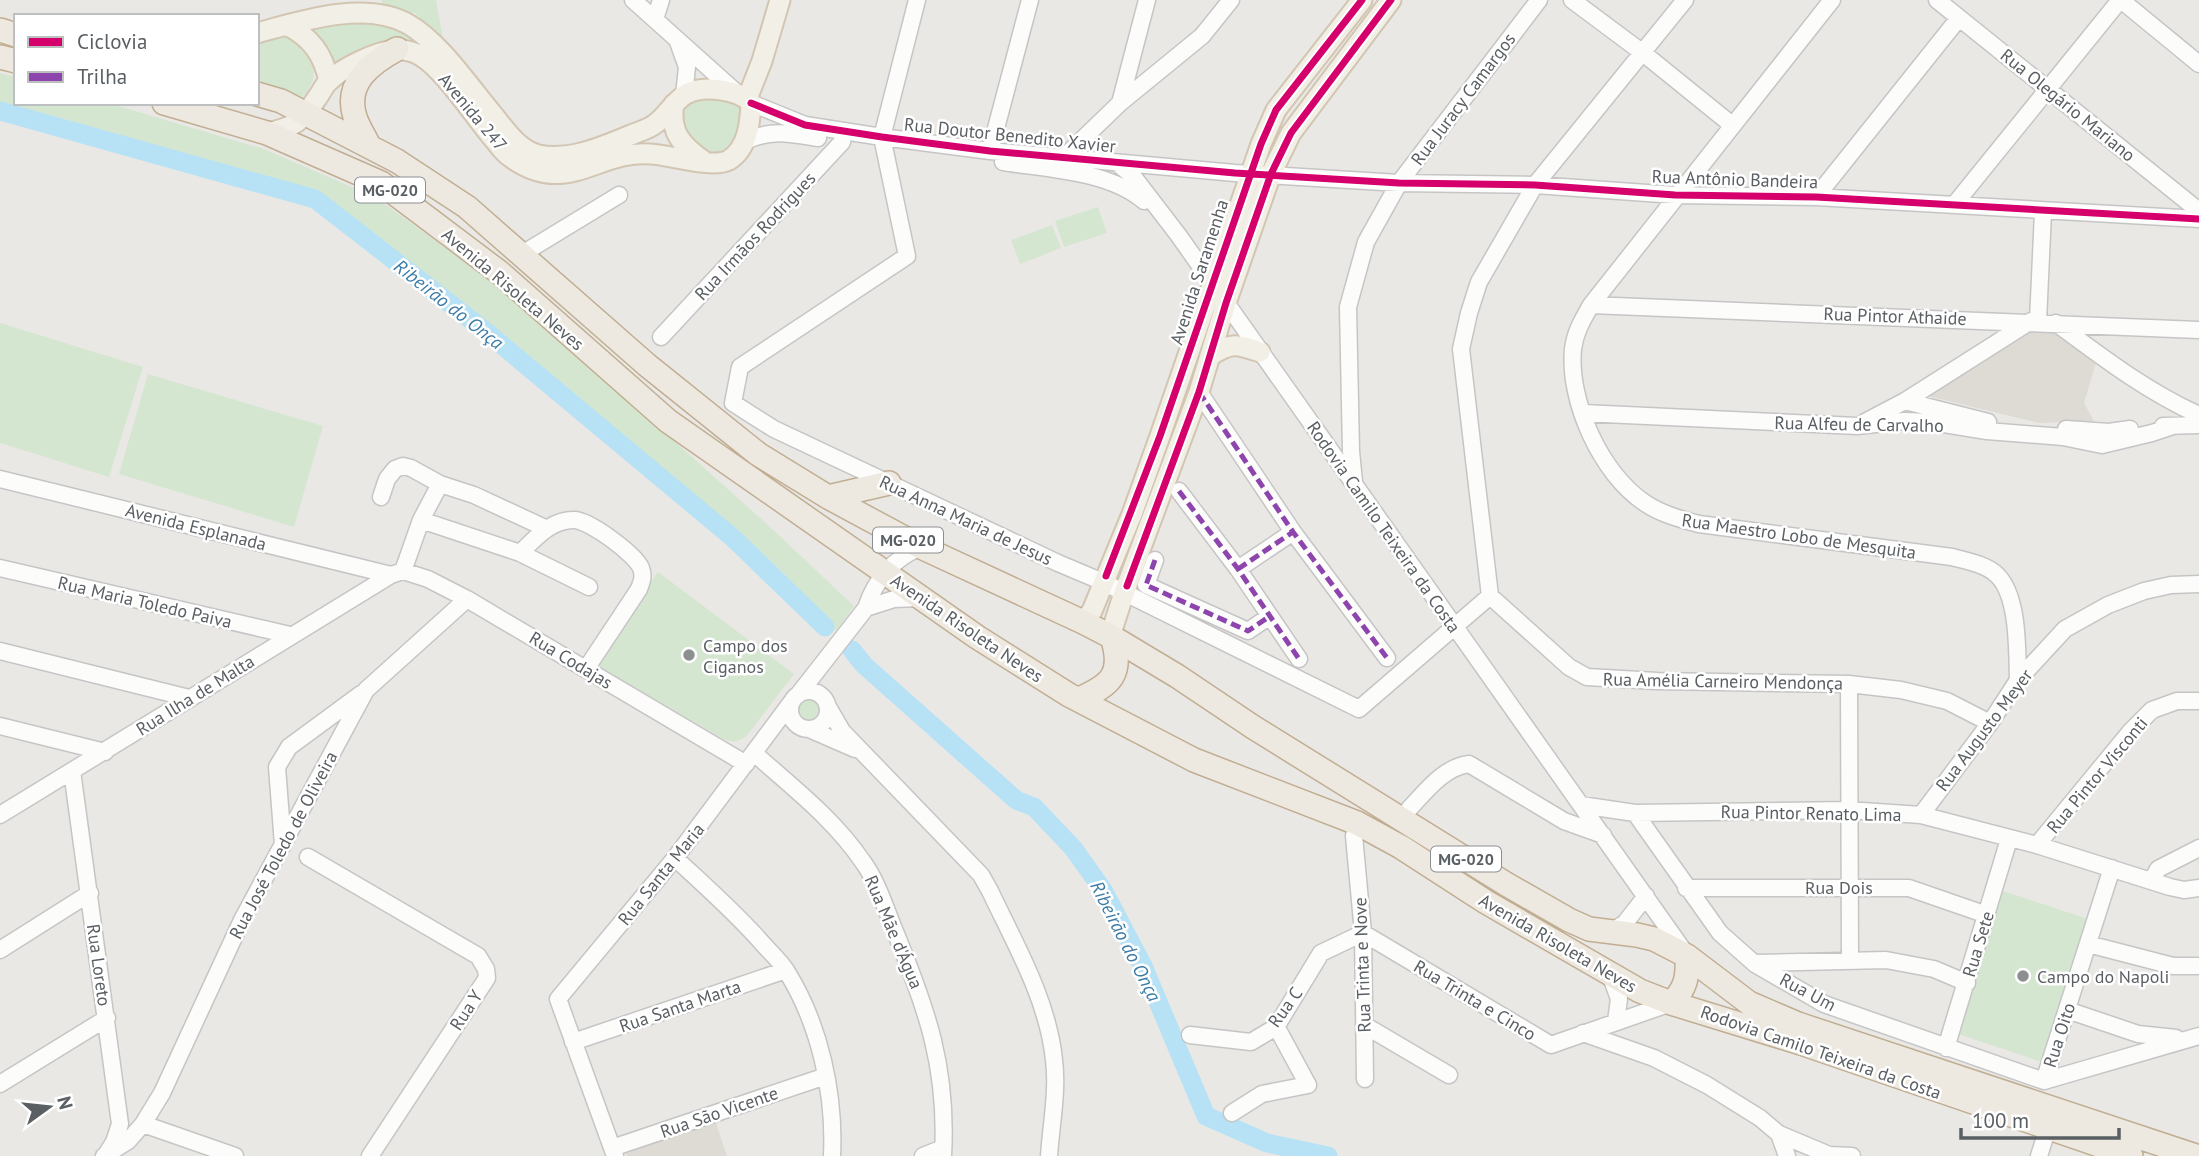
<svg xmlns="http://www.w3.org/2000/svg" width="2199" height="1156" font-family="'PT Sans',sans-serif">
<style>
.education{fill:#dedad4}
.green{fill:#d5e6d0}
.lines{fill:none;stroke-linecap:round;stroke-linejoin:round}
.river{stroke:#b7e2f6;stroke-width:19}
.minor-casing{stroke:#c6c5c6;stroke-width:19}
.major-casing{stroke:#d2c6b3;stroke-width:23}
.highway-casing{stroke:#c1ae92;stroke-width:26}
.minor{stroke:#fcfcfb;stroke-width:16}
.major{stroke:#f2efe7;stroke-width:19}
.highway{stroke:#eee9e0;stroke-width:23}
.quiet{stroke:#8e44ad;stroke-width:5;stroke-dasharray:10 5;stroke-linecap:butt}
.cycleway-casing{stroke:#fff;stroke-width:11}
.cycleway{stroke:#d6006c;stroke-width:7}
.poi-dot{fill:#8c8f90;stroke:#fff;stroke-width:2.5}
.labels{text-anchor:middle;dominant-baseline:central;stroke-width:5;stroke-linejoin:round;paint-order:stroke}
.shield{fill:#fff;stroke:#8c8f92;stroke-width:2}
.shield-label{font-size:16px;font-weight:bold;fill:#5a5f63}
.street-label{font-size:18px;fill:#5a5f63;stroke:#fff}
.poi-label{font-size:18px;fill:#5a5f63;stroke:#fff;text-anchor:start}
.water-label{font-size:19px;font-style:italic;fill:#3c7ca7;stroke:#fff}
</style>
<rect width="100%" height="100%" fill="#eae8e5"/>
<path class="education" d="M2054 329 2096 363 2084 403 2094 421 2039 423 1920 394 2032 331Z
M714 1117 727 1156H627L624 1148Z"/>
<path class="green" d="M382 0H436L444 44 414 12 410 14 382 3Z
M354 18 399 28 425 48 334 69 305 26Z
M270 37H293C313 58 325 76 299 100L257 87V40Z
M0 73 16 77V103H108L264 149 375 197 494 283 634 405 769 526 854 606 836 631C722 524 602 423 482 323 431 281 377 244 330 198L0 107Z
M701 96C713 98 751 101 746 122 744 130 730 147 725 156L704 152 683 131 679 107Z
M1098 207 1107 233 1064 247 1055 221Z
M1052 225 1061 248 1020 264 1011 240Z
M0 323 143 367 109 477 0 443Z
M148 374 323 426 294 527 119 474Z
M658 572 794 674 746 737 735 742 725 740 593 663Z
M795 711a15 15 0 1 1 30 0a15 15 0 1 1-30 0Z
M2003 891 2088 919 2042 1062 1958 1034Z"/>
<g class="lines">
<path class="river" d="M0 111 315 199 484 330 733 538 825 627
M852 650 864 665 1016 800 1034 807 1073 848 1103 890 1143 966 1206 1116 1267 1143 1328 1156"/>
<g class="minor-casing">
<path id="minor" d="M633 0 738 94
M917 0 882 137 907 256 740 367 733 403 774 429 1058 563 1103 582 1359 709 1490 596
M1572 0 1643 53 1732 125
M1685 0 1535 185 1479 282 1469 313 1461 349 1490 596 1569 667 1587 677 1657 681 1849 684 1901 690 1947 701 1990 723
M1832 0 1591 305C1583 319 1575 332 1573 349 1568 401 1601 474 1645 503 1661 514 1680 519 1699 524L1952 557C1966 561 1986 564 1997 575 2019 596 2017 651 2018 680
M1937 0 2199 211
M2121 0 2199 64
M655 19 661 0
M678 42 687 67 684 95
M751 103 805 125 882 137 990 151 1235 173 1399 183 1535 185 1675 195 1816 197 2199 219
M1120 103 1147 0
M745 141C773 129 788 133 818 138
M990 151 1030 0
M1060 161 1120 103 1202 36 1231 0
M1003 162C1048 169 1109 171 1144 201
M1117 163 1133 176 1179 236 1686 954
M1816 197 1959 18
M1954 205 2120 0
M522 254 619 195
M1591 305 2199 330
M2038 321 2043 212
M2056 323C2102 357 2146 391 2199 415
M661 337 842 142 844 132
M1199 392 1293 532 1387 658
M1905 401 1988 422
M1583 413 1857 426 1904 421 1932 422 1987 431 2063 437 2102 445 2152 433 2173 426
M1865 422 1905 401 2031 321
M2163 426 2199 425
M2066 429 2109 432 2130 429
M0 479 391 575
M1354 482 1351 451 1348 307 1366 242 1399 183 1539 0
M1179 491 1238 569 1299 659
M381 497 387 479 395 469 403 466 411 468 440 484 474 495 545 528
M421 520 520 553 589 587
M520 553C535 539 551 519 575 520 590 521 635 554 641 568 644 576 642 581 639 589L586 669
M1155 560 1146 585 1248 631 1270 616
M0 568 290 635
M1238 569 1293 532
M403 571 421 520 440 484
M866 608C875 580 894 558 921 547
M0 651 189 698
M1849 684 1850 961
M790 710a19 19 0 1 1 38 0a19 19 0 1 1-38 0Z
M798 695 866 608 894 599 920 598
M827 705 842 731 981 875 990 891C1015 944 1048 1000 1054 1060 1058 1091 1051 1125 1049 1156
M0 726 105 752
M809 729 855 749
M754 753C792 787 834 819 863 862 877 881 885 907 894 929 927 1009 948 1068 943 1156
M72 771 120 1124 114 1142 107 1153
M1581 805 1635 813 1848 810 1921 815 2037 845 2170 887 2184 890 2199 888
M1409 809C1426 791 1444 767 1469 764L1564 821 1603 835
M1635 813 1720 933 1755 964 1824 1004 2044 1081
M0 815 391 575 403 571 428 579 467 599 746 764
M1921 815 1990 723 2018 680 2065 629 2108 605 2144 591 2171 585 2199 584
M1357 823 1354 836 1363 933 1365 1079
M283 845 277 767 289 747 361 694
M2037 845 2130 732 2152 710 2177 701H2199
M308 857 478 956 486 969 487 978 370 1156
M675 858C705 886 736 913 763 944 771 953 781 962 787 972 820 1025 835 1094 832 1156
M2152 880 2158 869 2199 848
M1686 888H1909L1987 915
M1609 933 1625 923 1646 896
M2088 944 2173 966H2199
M0 950 90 893
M1756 963 1886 960 1934 969 1967 983
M1610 974 1619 999 1616 1021
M2067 1010 2138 1034 2176 1038
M1364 1025 1449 1075
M1583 1033 1654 1058 1707 1085 1760 1118 1779 1134 1787 1156
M1190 1035 1251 1042 1276 1027 1321 953 1363 933 1551 1045 1671 1003
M573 1042 786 970
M1946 1048 2009 839
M2044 1081 2112 868
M2044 1081 2199 1036
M0 1084 107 1018
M1232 1113 1262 1094 1308 1085 1276 1026
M143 1124 235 1156
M1779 1134 1829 1155 1852 1156
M612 1148 826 1076
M104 1156 128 1141 143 1124 162 1093 242 920 366 690 467 599
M615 1156 558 999 675 858 793 700
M923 1156 943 1148
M2039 1156 2051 1118"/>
</g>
<g class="major-casing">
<path id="major" d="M286 25C311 37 323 54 329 81
M257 33C301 21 365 0 408 24 441 43 470 88 495 117 506 131 520 151 539 155 571 161 601 147 631 135 638 132 649 129 655 124 667 116 673 102 686 94 703 85 738 89 751 103 750 123 748 148 729 160 713 169 671 155 651 154 598 149 566 199 509 156 502 151 497 142 491 136 472 113 445 71 421 56 415 52 403 49 396 50 377 51 342 68 329 81 324 85 321 93 317 98 301 122 295 127 267 133
M747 99 762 61 780 0
M674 104C669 132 682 146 704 161
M1210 356C1231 342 1237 344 1260 352
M1083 622 1092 611 1132 514 1160 436 1261 144 1276 110 1362 0
M1112 637 1113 627 1124 593 1199 392 1226 303 1271 174 1291 133 1391 0"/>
</g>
<g class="highway-casing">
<path id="highway" d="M0 30 16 35
M0 57 16 61
M257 94 281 101 397 161 467 207 647 365 758 454 828 497 921 547 1083 622 1112 637 1177 676 1253 727 1506 884 1569 920 1589 929 1637 935 1654 939 1687 956 1749 1003 1798 1024 2196 1156
M164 103 267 133 381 183 499 272 668 421 977 637 1069 695 1194 760 1357 823 1401 847 1486 902 1640 991 1671 1003 1801 1043 2131 1156
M369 146C365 137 358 127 355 117 344 83 371 63 397 49
M828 497 889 483
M1079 699C1111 685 1124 674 1112 637
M1671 1003C1686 989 1688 977 1687 956"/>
</g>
<use href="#minor" class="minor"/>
<use href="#major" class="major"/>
<use href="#highway" class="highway"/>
<path class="quiet" d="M1199 392 1293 532 1387 658
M1179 491 1238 569 1299 659
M1155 560 1146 585 1248 631 1270 616
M1238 569 1293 532"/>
<g class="cycleway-casing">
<path id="cycleway" d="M751 103 805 125 882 137 990 151 1235 173 1399 183 1535 185 1675 195 1816 197 2199 219
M1106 576 1160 436 1261 144 1276 110 1362 0
M1127 586 1199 392 1226 303 1271 174 1291 133 1391 0"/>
</g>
<use href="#cycleway" class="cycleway"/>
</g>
<g class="poi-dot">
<circle cx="689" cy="655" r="7"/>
<circle cx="2023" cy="976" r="7"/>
</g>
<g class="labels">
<g class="shield">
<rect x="355" y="177.5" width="70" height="25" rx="5"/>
<rect x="873" y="527.5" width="70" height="25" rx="5"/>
<rect x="1431" y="846.5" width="70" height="25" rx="5"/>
</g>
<g class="shield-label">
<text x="390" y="190">MG-020</text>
<text x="908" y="540">MG-020</text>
<text x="1466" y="859">MG-020</text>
</g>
<g class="street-label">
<text transform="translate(1463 99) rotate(-53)">Rua Juracy Camargos</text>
<text transform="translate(2068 105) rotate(39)">Rua Olegário Mariano</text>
<text transform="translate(473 112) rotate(50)">Avenida 247</text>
<text transform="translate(1010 135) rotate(6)">Rua Doutor Benedito Xavier</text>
<text transform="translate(1735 179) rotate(2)">Rua Antônio Bandeira</text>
<text transform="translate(755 236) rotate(-47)">Rua Irmãos Rodrigues</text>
<text transform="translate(1199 272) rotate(-72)">Avenida Saramenha</text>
<text transform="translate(513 289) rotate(40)">Avenida Risoleta Neves</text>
<text transform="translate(1895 316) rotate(2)">Rua Pintor Athaide</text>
<text transform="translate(1859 424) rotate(1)">Rua Alfeu de Carvalho</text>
<text transform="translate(966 520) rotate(25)">Rua Anna Maria de Jesus</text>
<text transform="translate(196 527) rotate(14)">Avenida Esplanada</text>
<text transform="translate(1384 527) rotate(55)">Rodovia Camilo Teixeira da Costa</text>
<text transform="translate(1799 536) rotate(8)">Rua Maestro Lobo de Mesquita</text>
<text transform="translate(145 602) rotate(13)">Rua Maria Toledo Paiva</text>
<text transform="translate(967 628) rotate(34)">Avenida Risoleta Neves</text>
<text transform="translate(571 660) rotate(31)">Rua Codajas</text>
<text transform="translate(1723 681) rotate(1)">Rua Amélia Carneiro Mendonça</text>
<text transform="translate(195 695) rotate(-32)">Rua Ilha de Malta</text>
<text transform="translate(1984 730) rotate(-53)">Rua Augusto Meyer</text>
<text transform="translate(2097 775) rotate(-50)">Rua Pintor Visconti</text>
<text transform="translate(1811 813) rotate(1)">Rua Pintor Renato Lima</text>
<text transform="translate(283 845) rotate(-62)">Rua José Toledo de Oliveira</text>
<text transform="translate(661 874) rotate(-51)">Rua Santa Maria</text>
<text x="1839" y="887">Rua Dois</text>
<text transform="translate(894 932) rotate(67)">Rua Mãe d'Água</text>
<text transform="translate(1558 943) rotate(30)">Avenida Risoleta Neves</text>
<text transform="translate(1978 944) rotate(-73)">Rua Sete</text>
<text transform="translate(99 965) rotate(82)">Rua Loreto</text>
<text transform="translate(1362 965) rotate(-92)">Rua Trinta e Nove</text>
<text transform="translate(1808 992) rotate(28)">Rua Um</text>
<text transform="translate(1475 1000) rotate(31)">Rua Trinta e Cinco</text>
<text transform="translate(680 1006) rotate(-19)">Rua Santa Marta</text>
<text transform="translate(1285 1007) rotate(-54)">Rua C</text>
<text transform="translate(466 1010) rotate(-57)">Rua Y</text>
<text transform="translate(2059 1035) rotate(-72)">Rua Oito</text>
<text transform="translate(1821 1052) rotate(19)">Rodovia Camilo Teixeira da Costa</text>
<text transform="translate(719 1112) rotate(-19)">Rua São Vicente</text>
</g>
<g class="poi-label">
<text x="703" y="645">Campo dos<tspan x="703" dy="21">Ciganos</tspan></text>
<text x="2037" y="976">Campo do Napoli</text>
</g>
<g class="water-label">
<text transform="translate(449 304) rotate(38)">Ribeirão do Onça</text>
<text transform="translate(1126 941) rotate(63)">Ribeirão do Onça</text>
</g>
</g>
<rect x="14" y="14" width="245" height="91" fill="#ffffff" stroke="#bdbfc1" stroke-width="2"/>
<rect x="28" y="37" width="35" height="10" fill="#d6006c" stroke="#bdbfc1" stroke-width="2"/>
<text x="77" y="49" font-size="21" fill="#5a5f63">Ciclovia</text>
<rect x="28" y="72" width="35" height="10" fill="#8e44ad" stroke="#bdbfc1" stroke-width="2"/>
<text x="77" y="84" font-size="21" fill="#5a5f63">Trilha</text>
<g transform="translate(49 1107) rotate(75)" stroke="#ffffff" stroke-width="5" paint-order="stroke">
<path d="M0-5L12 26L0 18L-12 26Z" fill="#5a5f63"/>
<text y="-10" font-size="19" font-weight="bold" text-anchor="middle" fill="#5a5f63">N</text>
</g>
<path d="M1961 1128v10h158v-10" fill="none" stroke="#5a5f63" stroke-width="3.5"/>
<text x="1972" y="1128" font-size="21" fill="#5a5f63" stroke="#ffffff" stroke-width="5" paint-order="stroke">100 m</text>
</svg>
